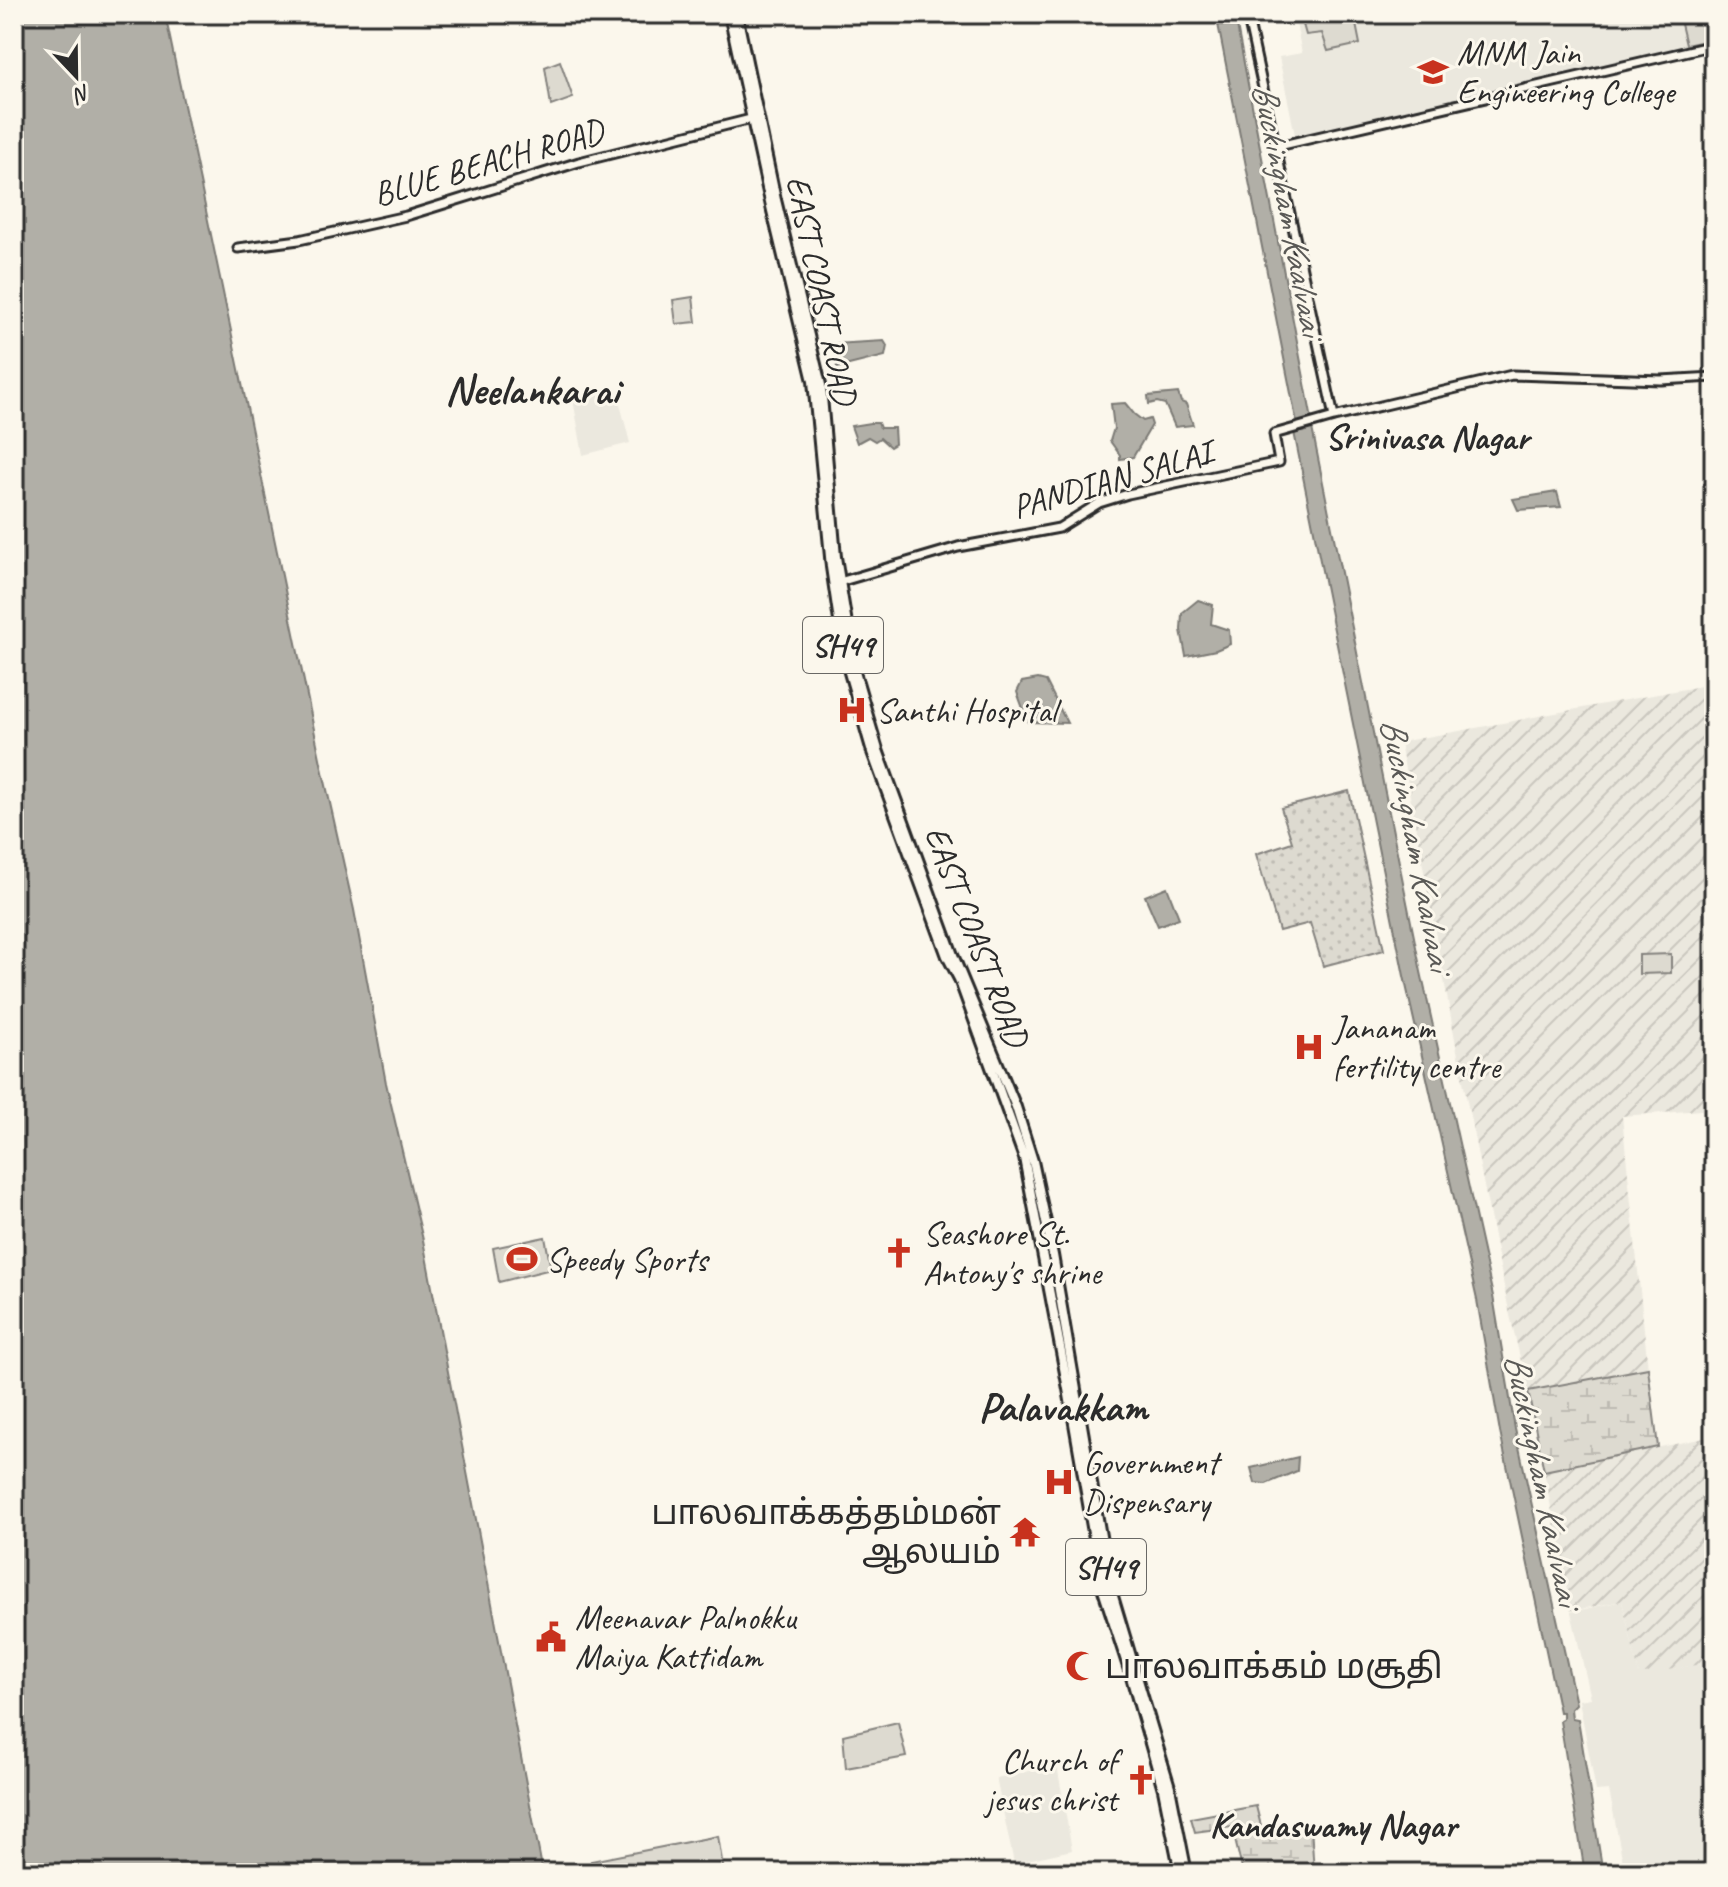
<svg xmlns="http://www.w3.org/2000/svg" width="1728" height="1887" font-family="Caveat,'Noto Sans Tamil',sans-serif">
<style>
.built{fill:#ebe8de}
.industrial{fill:url(#industrial-furrows)}
.grass{fill:url(#grass-dots);stroke:#84827e;stroke-width:2}
.wetland{fill:url(#wetland-marsh);stroke:#84827e;stroke-width:2}
.park{fill:#dddad0;stroke:#84827e;stroke-width:2}
.water{fill:#b1afa7;stroke:#7b7a75;stroke-width:2}
.lines{fill:none;stroke-linecap:round;stroke-linejoin:round}
.minor-casing{stroke:#2b2b2b;stroke-width:13}
.major-casing{stroke:#2b2b2b;stroke-width:14}
.minor{stroke:#fbf7ec;stroke-width:7}
.major{stroke:#fbf7ec;stroke-width:8}
.labels{text-anchor:middle;dominant-baseline:central;stroke-width:6;stroke-linejoin:round;paint-order:stroke}
.shield{fill:#fbf7ec;stroke:#696865;stroke-width:2}
.shield-label{font-size:32px;font-weight:bold;fill:#2b2b2b}
.poi-label{font-size:34px;fill:#2b2b2b;stroke:#fbf7ec;text-anchor:start}
.street-label{font-size:34px;fill:#2b2b2b;stroke:#fbf7ec}
.water-label{font-size:36px;font-style:italic;fill:#5a5956;stroke:#fbf7ec}
.neighbourhood-label{font-size:36px;font-weight:bold;fill:#2b2b2b;stroke:#fbf7ec}
.district-label{font-size:42px;font-weight:bold;fill:#2b2b2b;stroke:#fbf7ec}
</style>
<defs>
<pattern id="industrial-furrows" width="10" height="10" patternUnits="userSpaceOnUse" patternTransform="scale(2)"><rect width="10" height="10" fill="#ebe8de"/><path d="M-1 1l2-2M0 10L10 0M9 11l2-2" fill="none" stroke="#cac7bf"/></pattern>
<pattern id="grass-dots" width="8" height="8" patternUnits="userSpaceOnUse" patternTransform="scale(2)"><rect width="8" height="8" fill="#dddad0"/><path d="M2 2h.1M6 6h.1" fill="none" stroke="#bebbb3" stroke-width="1.8" stroke-linecap="round"/></pattern>
<pattern id="wetland-marsh" width="20" height="14" patternUnits="userSpaceOnUse" patternTransform="scale(2)"><rect width="20" height="14" fill="#dddad0"/><path d="M1 5h8M5 5V1M11 12h8M15 12V8" fill="none" stroke="#bebbb3"/></pattern>
</defs>
<rect width="100%" height="100%" fill="#fbf7ec"/>
<filter id="ink" filterUnits="userSpaceOnUse"><feTurbulence type="fractalNoise" baseFrequency=".0125" numOctaves="2"/><feDisplacementMap in="SourceGraphic" scale="16" xChannelSelector="R" yChannelSelector="G"/><feConvolveMatrix kernelMatrix="1 2 1 2 8 2 1 2 1" color-interpolation-filters="sRGB"/></filter>
<g filter="url(#ink)">
<path class="built" d="M1294 14H1543L1545 20 1574 14H1714V42L1296 140 1279 57 1302 53Z
M616 388 630 443 583 455 572 394Z
M1622 1601 1639 1674 1714 1662V1873H1625L1609 1790 1596 1791 1579 1700 1591 1698 1571 1612Z
M1057 1765 1072 1850 1014 1863 996 1778Z"/>
<path class="industrial" d="M1714 677V1109L1622 1116 1648 1368 1528 1391 1509 1311 1459 1061 1400 742 1712 684Z
M1714 1436V1662L1639 1675 1622 1601 1571 1611 1544 1471Z"/>
<path class="grass" d="M1349 791 1384 950 1323 966 1310 923 1279 931 1256 854 1292 842 1281 808Z"/>
<path class="wetland" d="M1648 1368 1658 1447 1544 1471 1528 1391Z
M1256 1806 1262 1830 1311 1826 1314 1873H1243L1232 1827 1195 1832 1191 1818Z"/>
<path class="park" d="M1300 14H1354L1360 44 1328 51 1322 33 1306 35Z
M1714 17V39L1686 45 1681 24Z
M560 61 573 98 551 106 545 67Z
M693 297 696 322 676 324 673 300Z
M1671 954V973L1639 974V955Z
M545 1237 551 1269 499 1282 493 1248Z
M898 1722 906 1757 846 1768 843 1735Z
M718 1836 724 1873H593L591 1861Z"/>
<path class="water" d="M14 14H165L321 763 354 910 386 1083 423 1240 543 1873H14Z
M1216 14H1235L1239 37 1312 420 1297 424Z
M884 341 887 346 885 356 837 368 834 344Z
M1178 393 1181 402 1186 404 1193 425 1175 427 1165 404 1157 402 1149 404 1148 396Z
M1125 403 1134 414 1143 421 1150 419 1152 425 1133 457 1120 459V455L1110 441 1114 428 1111 404Z
M870 423H878L880 428H894L895 444 890 447 880 438 875 441 868 437 857 443 851 426Z
M1312 428 1421 972 1493 1296 1515 1429 1576 1704 1571 1709 1572 1718 1578 1719 1603 1873H1585L1560 1721 1563 1719V1712H1559L1500 1432 1477 1300 1404 976 1294 432Z
M1557 492 1561 507 1518 510 1513 499Z
M1198 600 1213 605 1211 624 1229 630 1230 644 1216 650 1186 656 1181 630 1182 613Z
M1038 679 1046 681 1067 723 1028 722 1017 692 1022 682Z
M1167 887 1179 918 1158 926 1145 896Z
M1298 1457 1297 1471 1266 1484 1255 1483 1251 1468Z"/>
<g class="lines">
<g class="minor-casing">
<path id="minor" d="M1247 14 1334 417
M1274 147 1714 45
M238 248 299 240 406 216 579 162 751 119
M836 583 958 547 1059 528 1099 503 1128 494 1279 462 1274 434 1334 417 1512 375 1661 380 1714 377"/>
</g>
<g class="major-casing">
<path id="major" d="M729 14 772 211 813 381 831 567 844 655 872 752 947 956 959 979 1024 1158 1068 1389 1103 1590 1129 1670 1163 1789 1180 1873
M737 14 776 200 821 385 836 557 855 672 878 750 953 955 1016 1107 1033 1161 1053 1255 1109 1583 1170 1787 1187 1873"/>
</g>
<use href="#minor" class="minor"/>
<use href="#major" class="major"/>
</g>
</g>
<defs>
<g id="university-bare" transform="scale(2.4)"><path d="M0-5L7-2L0 1L-7-2ZM-4 1L0 2.5L4 1V4Q0 6-4 4Z" fill="#c8321e" stroke="#fbf7ec" stroke-width="2.5" paint-order="stroke"/></g>
<g id="hospital-bare" transform="scale(2.4)"><path d="M-5-5h3v3.5h4V-5h3V5h-3V1.5h-4V5h-3Z" fill="#c8321e" stroke="#fbf7ec" stroke-width="2.5" paint-order="stroke"/></g>
<g id="church-bare" transform="scale(2.4)"><path d="M-1.2-6h2.4v3.5h3.3v2.4h-3.3V6h-2.4V-.1h-3.3v-2.4h3.3Z" fill="#c8321e" stroke="#fbf7ec" stroke-width="2.5" paint-order="stroke"/></g>
<g id="stadium-bare" transform="scale(2.4)"><path d="M0-5a6.5 5 0 1 0 0 10a6.5 5 0 1 0 0-10ZM-3.5-1.8h7v3.6h-7Z" fill="#c8321e" stroke="#fbf7ec" stroke-width="2.5" paint-order="stroke"/></g>
<g id="temple-bare" transform="scale(2.4)"><path d="M0-6L5-2H3V0L6.5 2.5H4V6H1.5V3h-3V6H-4V2.5H-6.5L-3 0V-2H-5Z" fill="#c8321e" stroke="#fbf7ec" stroke-width="2.5" paint-order="stroke"/></g>
<g id="civic-bare" transform="scale(2.4)"><path d="M-.6-6.5H3V-4.5H.6V-3L4-1V1h2V6H-6V1h2V-1L-.6-3ZM-1.2 2.5V6h2.4V2.5Z" fill="#c8321e" stroke="#fbf7ec" stroke-width="2.5" paint-order="stroke"/></g>
<g id="mosque-bare" transform="scale(2.4)"><path d="M3.5-4.9A6 6 0 1 0 3.5 4.9A5 5 0 1 1 3.5-4.9Z" fill="#c8321e" stroke="#fbf7ec" stroke-width="2.5" paint-order="stroke"/></g>
</defs>
<g fill-rule="evenodd">
<use href="#university-bare" x="1433" y="72"/>
<use href="#hospital-bare" x="852" y="710"/>
<use href="#hospital-bare" x="1309" y="1047"/>
<use href="#church-bare" x="899" y="1253"/>
<use href="#stadium-bare" x="522" y="1259"/>
<use href="#hospital-bare" x="1059" y="1482"/>
<use href="#temple-bare" x="1025" y="1532"/>
<use href="#civic-bare" x="551" y="1637"/>
<use href="#mosque-bare" x="1081" y="1666"/>
<use href="#church-bare" x="1141" y="1780"/>
</g>
<g class="labels">
<g class="shield">
<rect x="803" y="617" width="80" height="56" rx="6"/>
<rect x="1066" y="1539" width="80" height="56" rx="6"/>
</g>
<g class="shield-label">
<text x="843" y="645">SH49</text>
<text x="1106" y="1567">SH49</text>
</g>
<g class="poi-label">
<text x="1457" y="52">MNM Jain<tspan x="1457" dy="39">Engineering College</tspan></text>
<text x="876" y="710">Santhi Hospital</text>
<text x="1333" y="1027">Jananam<tspan x="1333" dy="39">fertility centre</tspan></text>
<text x="923" y="1233">Seashore St.<tspan x="923" dy="39">Antony's shrine</tspan></text>
<text x="546" y="1259">Speedy Sports</text>
<text x="1083" y="1462">Government<tspan x="1083" dy="39">Dispensary</tspan></text>
<text x="1001" y="1512" text-anchor="end">பாலவாக்கத்தம்மன்<tspan x="1001" dy="39">ஆலயம்</tspan></text>
<text x="575" y="1617">Meenavar Palnokku<tspan x="575" dy="39">Maiya Kattidam</tspan></text>
<text x="1105" y="1666">பாலவாக்கம் மசூதி</text>
<text x="1117" y="1760" text-anchor="end">Church of<tspan x="1117" dy="39">jesus christ</tspan></text>
</g>
<g class="street-label">
<text transform="translate(488 162) rotate(-16)">BLUE BEACH ROAD</text>
<text transform="translate(822 290) rotate(78)">EAST COAST ROAD</text>
<text transform="translate(1112 479) rotate(-16)">PANDIAN SALAI</text>
<text transform="translate(977 936) rotate(69)">EAST COAST ROAD</text>
</g>
<g class="water-label">
<text transform="translate(1289 209) rotate(79)">Buckingham Kaalvaai</text>
<text transform="translate(1417 844) rotate(79)">Buckingham Kaalvaai</text>
<text transform="translate(1543 1479) rotate(78)">Buckingham Kaalvaai</text>
</g>
<g class="neighbourhood-label">
<text x="1427" y="437">Srinivasa Nagar</text>
<text x="1333" y="1825">Kandaswamy Nagar</text>
</g>
<g class="district-label">
<text x="532" y="390">Neelankarai</text>
<text x="1063" y="1407">Palavakkam</text>
</g>
</g>
<rect width="1728" height="1887" fill="none" stroke="#fbf7ec" stroke-width="48"/>
<rect x="24" y="24" width="1680" height="1839" fill="none" stroke="#2b2b2b" stroke-width="3" filter="url(#ink)"/>
<g transform="translate(76 76) rotate(158)" stroke="#fbf7ec" stroke-width="6" paint-order="stroke">
<path d="M0-6L14 30L0 20L-14 30Z" fill="#2b2b2b"/>
<text y="-12" font-size="22" font-weight="bold" text-anchor="middle" fill="#2b2b2b">N</text>
</g>
</svg>
